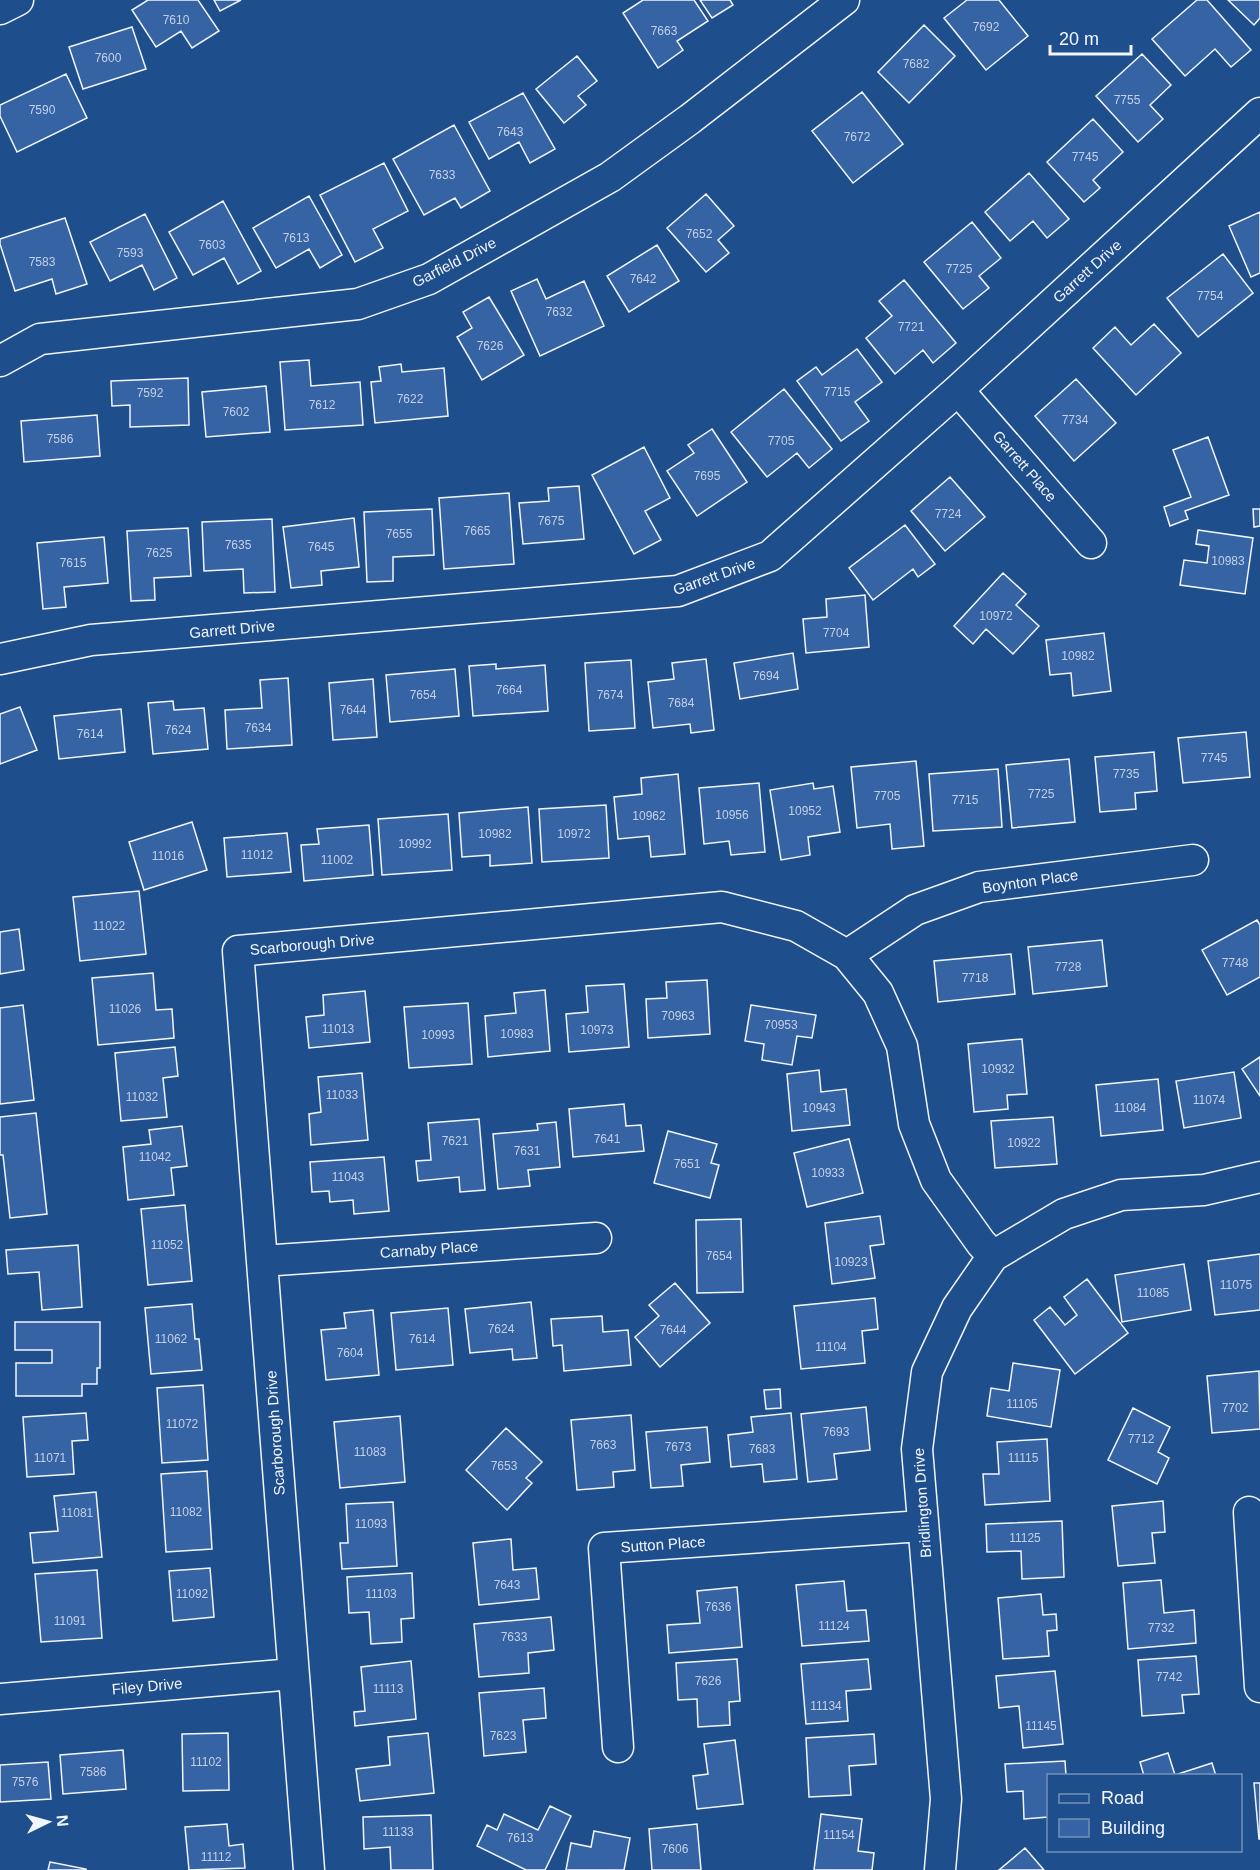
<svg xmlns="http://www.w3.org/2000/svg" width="1260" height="1870" font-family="Helvetica,sans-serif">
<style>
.building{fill:#3563a3;stroke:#f2f6ff;stroke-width:1.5}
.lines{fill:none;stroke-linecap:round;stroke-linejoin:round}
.minor-casing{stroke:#f2f6ff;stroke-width:33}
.minor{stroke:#1f4e8c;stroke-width:30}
.labels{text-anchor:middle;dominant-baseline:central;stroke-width:4.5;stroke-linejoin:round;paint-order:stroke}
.number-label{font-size:12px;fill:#c3d1e8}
.street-label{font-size:15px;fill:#f2f6ff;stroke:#1f4e8c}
</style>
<rect width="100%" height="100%" fill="#1f4e8c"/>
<path class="building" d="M148 0H198L219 31 192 48 181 31 156 47 132 10Z
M214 0H241L220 11Z
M643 0H694L708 21 677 41 683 50 658 68 623 13Z
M700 0H730L733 5 712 18Z
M967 0H999L1028 36 986 70 944 18Z
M1197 0H1207L1251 50 1231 67 1215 49 1185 76 1152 39Z
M1228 0H1260V18L1254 25Z
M924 25 955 56 909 103 878 72Z
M132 27 146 69 83 89 69 47Z
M1142 54 1171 85 1150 105 1163 119 1138 142 1096 96Z
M577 56 597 81 578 96 586 105 564 123 536 89Z
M66 74 87 118 17 152 0 116V105Z
M862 92 903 144 853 183 812 131Z
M523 93 555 149 530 163 519 142 489 159 469 122Z
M1093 119 1123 152 1093 180 1100 188 1084 202 1047 162Z
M454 125 490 191 461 208 455 198 424 215 393 159Z
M384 163 408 211 373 229 383 248 355 262 320 195Z
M1029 173 1069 219 1047 238 1033 221 1010 241 985 212Z
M706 194 734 226 718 240 729 253 706 272 667 228Z
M309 196 342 255 320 268 309 249 276 268 253 228Z
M223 201 261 271 238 284 224 258 193 275 169 232Z
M1260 212V273L1251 277 1229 226Z
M145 214 177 278 154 290 142 265 110 281 90 242Z
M65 218 87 284 56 294 52 279 15 291 0 244V239Z
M972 222 1001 258 979 276 989 288 963 309 924 262Z
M657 245 679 281 629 312 607 276Z
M1223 254 1253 293 1198 337 1167 298Z
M537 279 546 299 584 281 604 326 540 356 511 291Z
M904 280 956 343 933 363 923 350 895 374 866 338 892 316 879 301Z
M489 297 524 355 482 380 457 337 472 328 463 312Z
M1154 324 1181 353 1136 395 1093 348 1115 327 1131 345Z
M857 349 882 382 855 402 869 421 841 441 797 381 816 367 822 375Z
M309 360 311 386 360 382 363 425 285 430 280 362Z
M401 364 402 372 444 368 448 416 375 423 371 382 381 381 379 367Z
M188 378 189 425 130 427V405L112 406 111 381Z
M1076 379 1116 423 1074 461 1035 416Z
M266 386 270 432 206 437 202 392Z
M784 389 832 449 809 468 797 453 767 477 731 432Z
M97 415 100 456 24 462 21 421Z
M712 429 747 482 697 516 667 471 694 453 688 445Z
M1208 437 1229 495 1185 511 1188 519 1170 526 1164 507 1191 497 1173 450Z
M644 447 670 498 645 511 661 540 634 554 592 475Z
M950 477 985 517 945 551 911 511Z
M579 486 584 539 523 544 519 503 549 501 548 488Z
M509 493 514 564 444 569 439 498Z
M432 509 434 555 393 557V581L367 582 364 512Z
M1253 509H1260V526L1254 527Z
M354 518 359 567 321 571 322 585 291 588 283 527Z
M272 519 275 592 244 593 243 569 204 571 202 522Z
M905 525 935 564 918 577 913 569 873 600 849 568Z
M188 528 191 576 154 578 155 600 131 601 127 531Z
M1198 530 1253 538 1245 594 1180 585 1184 560 1207 563 1209 546 1196 544Z
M104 537 108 583 64 587 66 607 43 609 37 543Z
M1003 573 1026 594 1016 605 1039 626 1013 654 986 629 973 644 954 626Z
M865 595 869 647 806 653 803 619 827 617 826 599Z
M1104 633 1111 691 1073 696 1071 673 1050 675 1046 640Z
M793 653 798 689 740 699 734 663Z
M706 659 714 730 691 733 690 724 653 728 648 682 674 679 672 663Z
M631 660 635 728 589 731 585 663Z
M496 664V669L545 665 548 711 473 716 469 666Z
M455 669 459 716 390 722 386 675Z
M288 678 292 745 227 749 225 710 262 708 260 680Z
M373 679 377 737 333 740 329 683Z
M173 701 174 710 204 708 208 749 153 754 148 703Z
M20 707 37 750 0 764V714Z
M121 709 125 752 59 759 54 716Z
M1246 732 1250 777 1183 783 1178 738Z
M1154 752 1157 791 1135 793 1136 809 1100 812 1095 757Z
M1069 759 1075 822 1012 828 1006 765Z
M916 761 924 846 892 849 890 824 857 828 851 767Z
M998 769 1002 827 933 831 929 774Z
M678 774 685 854 651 857 649 836 618 839 614 797 642 794 641 778Z
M759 783 765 852 731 855 729 841 704 844 699 788Z
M813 783 814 789 833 786 840 832 808 837 810 855 781 860 770 790Z
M606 805 609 858 542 862 539 809Z
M528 807 532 863 490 866V855L462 857 459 813Z
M448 814 452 870 382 875 378 819Z
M192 822 207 870 144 890 129 842Z
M369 825 373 875 304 881 301 845 319 844 317 829Z
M287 833 291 872 227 877 224 838Z
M139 891 146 954 80 961 73 897Z
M1257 920 1260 925V977L1227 995 1202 950Z
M19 929 24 970 0 974V932Z
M1102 940 1107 986 1033 994 1028 947Z
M1011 954 1015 994 938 1002 934 961Z
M153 973 156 1010 172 1009 174 1038 98 1045 92 978Z
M707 980 710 1034 648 1038 646 999 667 998 666 982Z
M624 984 629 1047 569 1052 566 1014 588 1012 586 986Z
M545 990 550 1051 488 1057 485 1016 516 1013 514 993Z
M365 991 370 1042 309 1048 306 1017 324 1015 323 995Z
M468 1003 472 1064 409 1068 404 1007Z
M23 1005 34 1100 0 1104V1008Z
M751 1005 816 1015 812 1038 797 1036 792 1065 762 1060 764 1044 745 1041Z
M1022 1039 1027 1094 1007 1095 1008 1109 974 1112 968 1044Z
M175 1047 178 1076 163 1078 167 1117 121 1121 115 1053Z
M1260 1057V1096L1242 1069Z
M819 1070 821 1092 846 1089 850 1125 792 1131 787 1074Z
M1234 1072 1241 1118 1184 1128 1176 1081Z
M362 1073 368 1140 311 1145 309 1114 321 1112 318 1077Z
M1158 1079 1163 1130 1101 1136 1096 1085Z
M624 1104 626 1126 641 1125 644 1151 573 1157 569 1109Z
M36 1113 47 1214 10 1218 3 1155H0V1117Z
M1053 1117 1057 1164 995 1168 991 1121Z
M479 1119 485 1190 460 1192 459 1177 418 1181 416 1161 431 1160 428 1123Z
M556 1122 560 1167 528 1170 530 1186 498 1189 493 1134 538 1130 537 1124Z
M182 1126 187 1166 171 1168 174 1195 128 1200 123 1147 151 1144 149 1130Z
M668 1131 717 1144 711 1163 719 1165 710 1198 654 1183Z
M849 1139 863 1193 807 1207 794 1153Z
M384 1157 389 1211 354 1214 353 1200 330 1202 329 1191 312 1192 310 1162Z
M185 1205 192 1281 148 1285 141 1209Z
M880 1216 884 1244 870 1246 875 1278 832 1284 825 1223Z
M741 1219 743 1292 697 1293 696 1220Z
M78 1245 82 1307 42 1310 39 1272 8 1274 6 1250Z
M1260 1254V1310L1215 1315 1208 1261Z
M1184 1264 1191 1310 1122 1322 1115 1275Z
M1087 1279 1128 1333 1075 1374 1034 1320 1050 1307 1065 1325 1077 1315 1064 1297Z
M675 1283 710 1323 660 1367 635 1337 659 1316 649 1305Z
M875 1298 878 1329 862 1331 865 1363 801 1369 794 1306Z
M531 1302 537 1358 513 1360 512 1349 470 1353 465 1309Z
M192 1304 195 1339H199L202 1370 151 1374 145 1308Z
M448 1308 453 1365 396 1370 391 1313Z
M373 1310 379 1375 326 1380 321 1330 346 1328 344 1313Z
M602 1316 603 1332 628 1330 631 1365 564 1371 562 1345 553 1346 551 1319Z
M15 1322H100V1368H97V1384H82V1396H16V1363H52V1350H15Z
M1013 1363 1060 1370 1051 1427 987 1416 991 1388 1009 1391Z
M1259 1371 1260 1429 1212 1433 1207 1376Z
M203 1385 208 1460 162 1463 157 1388Z
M780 1389 781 1408 766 1409 764 1390Z
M866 1407 870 1450 834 1454 837 1479 808 1482 801 1414Z
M1133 1408 1170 1427 1158 1452 1169 1458 1157 1484 1108 1460Z
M86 1413 88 1440 72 1441 74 1474 27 1477 23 1417Z
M791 1413 797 1479 764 1482 762 1464 731 1467 728 1435 753 1432 751 1417Z
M631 1415 635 1470 613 1472 614 1487 577 1490 571 1420Z
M400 1416 405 1482 340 1488 334 1422Z
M707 1427 710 1462 681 1465 683 1486 651 1488 646 1432Z
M506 1428 542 1462 526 1478 532 1483 507 1510 466 1470Z
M1047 1439 1050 1501 985 1505 983 1474H999L997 1442Z
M207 1471 212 1549 166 1552 161 1474Z
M96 1492 102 1557 33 1563 30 1533 58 1531 54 1496Z
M1163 1501 1165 1532 1152 1533 1155 1563 1118 1566 1112 1506Z
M393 1502 397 1566 342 1569 340 1543H348L346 1504Z
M1062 1521 1064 1577 1022 1579 1021 1551 987 1552 986 1524Z
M511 1539 513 1570 536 1568 539 1599 479 1605 473 1543Z
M210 1568 214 1617 173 1621 169 1571Z
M97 1570 102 1638 41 1642 35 1574Z
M412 1573 414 1618 401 1619 402 1642 371 1644 369 1612 349 1613 347 1577Z
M1161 1580 1164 1613 1194 1610 1196 1643 1128 1649 1123 1583Z
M844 1581 847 1611 866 1610 869 1641 802 1646 796 1585Z
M737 1587 742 1647 669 1653 667 1625 700 1623 697 1591Z
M1041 1594 1043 1615 1056 1614 1057 1630 1047 1631 1049 1656 1003 1659 998 1598Z
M551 1617 554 1650 528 1653 529 1673 479 1677 474 1624Z
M1196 1656 1199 1694 1182 1695 1184 1713 1142 1716 1138 1660Z
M737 1659 740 1701 729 1702 730 1725 698 1727 697 1699 678 1700 676 1663Z
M868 1659 871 1689 846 1691 848 1721 806 1724 801 1664Z
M411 1661 416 1719 355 1726 354 1712 365 1711 361 1667Z
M1055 1671 1063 1744 1023 1748 1019 1706 999 1708 996 1676Z
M544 1688 546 1718 523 1720 526 1752 484 1756 479 1693Z
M228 1733 229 1790 183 1791 182 1734Z
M428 1733 434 1793 360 1801 356 1769 390 1765 388 1737Z
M874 1734 876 1764 849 1766 851 1795 809 1797 806 1738Z
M735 1740 743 1804 697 1809 693 1776 708 1774 704 1744Z
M123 1750 126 1789 63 1794 60 1755Z
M1168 1753 1175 1775 1212 1763 1216 1776H1144L1140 1762Z
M1065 1761 1066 1776H1048V1817L1024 1819 1023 1791 1007 1792 1005 1764Z
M48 1762 51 1799 0 1802V1765Z
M1254 1783H1260V1839H1259Z
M550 1806 571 1816 545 1870H526L477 1846 487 1825 497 1830 504 1814 538 1830Z
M821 1814 862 1819 858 1851 874 1853 872 1870H814Z
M431 1815 433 1870H391L390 1847 364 1849 363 1817Z
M227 1824 229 1846 243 1844 245 1868 189 1870 185 1827Z
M697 1824 701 1870H652L649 1829Z
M594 1831 630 1838 624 1870H566L571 1843 591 1847Z
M1025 1848 1044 1870H999Z
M50 1862 86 1869V1870H48Z"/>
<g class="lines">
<g class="minor-casing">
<path id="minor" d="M0 9 18 0
M0 361 40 339 358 304 429 279 610 177 690 119 844 0
M958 390 1091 543
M0 659 91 640 678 591 770 556 958 390 1260 113
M847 955 915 910 979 887 1193 860
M262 1261 596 1238
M1249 1512 1260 1687
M0 1699 293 1674
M618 1747 604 1548 922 1526
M309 1870 238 951 722 907 796 926 847 955 878 993 902 1046 914 1124 936 1180 981 1243 993 1256
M940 1870 946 1799 917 1449 927 1372 957 1308 993 1256 1064 1214 1121 1195 1204 1190 1260 1177"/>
</g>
<use href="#minor" class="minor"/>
</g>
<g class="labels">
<g class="number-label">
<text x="176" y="20">7610</text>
<text x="986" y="27">7692</text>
<text x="664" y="31">7663</text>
<text x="108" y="58">7600</text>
<text x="916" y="64">7682</text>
<text x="1127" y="100">7755</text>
<text x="42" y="110">7590</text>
<text x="510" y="132">7643</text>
<text x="857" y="137">7672</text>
<text x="1085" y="157">7745</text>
<text x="442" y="175">7633</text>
<text x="699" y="234">7652</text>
<text x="296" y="238">7613</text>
<text x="212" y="245">7603</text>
<text x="130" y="253">7593</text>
<text x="42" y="262">7583</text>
<text x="959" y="269">7725</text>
<text x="643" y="279">7642</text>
<text x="1210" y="296">7754</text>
<text x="559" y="312">7632</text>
<text x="911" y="327">7721</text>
<text x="490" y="346">7626</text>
<text x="837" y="392">7715</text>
<text x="150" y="393">7592</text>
<text x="410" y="399">7622</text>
<text x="322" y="405">7612</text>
<text x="236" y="412">7602</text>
<text x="1075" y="420">7734</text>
<text x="60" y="439">7586</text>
<text x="781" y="441">7705</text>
<text x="707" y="476">7695</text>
<text x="948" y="514">7724</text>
<text x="551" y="521">7675</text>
<text x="477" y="531">7665</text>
<text x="399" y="534">7655</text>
<text x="238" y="545">7635</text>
<text x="321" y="547">7645</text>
<text x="159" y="553">7625</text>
<text x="1228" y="561">10983</text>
<text x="73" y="563">7615</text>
<text x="996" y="616">10972</text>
<text x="836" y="633">7704</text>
<text x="1078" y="656">10982</text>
<text x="766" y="676">7694</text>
<text x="509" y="690">7664</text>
<text x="423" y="695">7654</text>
<text x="610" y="695">7674</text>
<text x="681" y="703">7684</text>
<text x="353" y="710">7644</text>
<text x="258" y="728">7634</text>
<text x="178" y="730">7624</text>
<text x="90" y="734">7614</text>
<text x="1214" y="758">7745</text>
<text x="1126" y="774">7735</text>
<text x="1041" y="794">7725</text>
<text x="887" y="796">7705</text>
<text x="965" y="800">7715</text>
<text x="805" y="811">10952</text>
<text x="732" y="815">10956</text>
<text x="649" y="816">10962</text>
<text x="495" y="834">10982</text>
<text x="574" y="834">10972</text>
<text x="415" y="844">10992</text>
<text x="257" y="855">11012</text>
<text x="168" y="856">11016</text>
<text x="337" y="860">11002</text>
<text x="109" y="926">11022</text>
<text x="1235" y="963">7748</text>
<text x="1068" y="967">7728</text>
<text x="975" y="978">7718</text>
<text x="125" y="1009">11026</text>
<text x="678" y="1016">70963</text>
<text x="781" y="1025">70953</text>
<text x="338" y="1029">11013</text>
<text x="597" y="1030">10973</text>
<text x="517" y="1034">10983</text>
<text x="438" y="1035">10993</text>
<text x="998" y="1069">10932</text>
<text x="342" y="1095">11033</text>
<text x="142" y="1097">11032</text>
<text x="1209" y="1100">11074</text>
<text x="819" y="1108">10943</text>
<text x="1130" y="1108">11084</text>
<text x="607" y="1139">7641</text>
<text x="455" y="1141">7621</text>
<text x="1024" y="1143">10922</text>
<text x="527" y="1151">7631</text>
<text x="155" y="1157">11042</text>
<text x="687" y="1164">7651</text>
<text x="828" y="1173">10933</text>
<text x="348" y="1177">11043</text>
<text x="167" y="1245">11052</text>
<text x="719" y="1256">7654</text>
<text x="851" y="1262">10923</text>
<text x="1236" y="1285">11075</text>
<text x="1153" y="1293">11085</text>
<text x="501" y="1329">7624</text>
<text x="673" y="1330">7644</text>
<text x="171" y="1339">11062</text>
<text x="422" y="1339">7614</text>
<text x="831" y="1347">11104</text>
<text x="350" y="1353">7604</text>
<text x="1022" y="1404">11105</text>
<text x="1235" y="1408">7702</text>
<text x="182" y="1424">11072</text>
<text x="836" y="1432">7693</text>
<text x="1141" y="1439">7712</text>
<text x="603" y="1445">7663</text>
<text x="678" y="1447">7673</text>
<text x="762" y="1449">7683</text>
<text x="370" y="1452">11083</text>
<text x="50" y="1458">11071</text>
<text x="1023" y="1458">11115</text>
<text x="504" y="1466">7653</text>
<text x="186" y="1512">11082</text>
<text x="77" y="1513">11081</text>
<text x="371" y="1524">11093</text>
<text x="1025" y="1538">11125</text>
<text x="507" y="1585">7643</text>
<text x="192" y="1594">11092</text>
<text x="381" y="1594">11103</text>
<text x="718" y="1607">7636</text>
<text x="70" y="1621">11091</text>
<text x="834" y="1626">11124</text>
<text x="1161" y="1628">7732</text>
<text x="514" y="1637">7633</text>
<text x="1169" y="1677">7742</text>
<text x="708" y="1681">7626</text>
<text x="388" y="1689">11113</text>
<text x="826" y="1706">11134</text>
<text x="1041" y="1726">11145</text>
<text x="503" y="1736">7623</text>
<text x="206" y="1762">11102</text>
<text x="93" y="1772">7586</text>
<text x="25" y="1782">7576</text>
<text x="398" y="1832">11133</text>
<text x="839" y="1835">11154</text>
<text x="520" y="1838">7613</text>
<text x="675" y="1849">7606</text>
<text x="216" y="1857">11112</text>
</g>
<g class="street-label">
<text transform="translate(454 262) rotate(-27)">Garfield Drive</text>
<text transform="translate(1087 271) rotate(-42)">Garrett Drive</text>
<text transform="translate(1025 466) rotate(49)">Garrett Place</text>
<text transform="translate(714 576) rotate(-19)">Garrett Drive</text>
<text transform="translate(232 629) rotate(-5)">Garrett Drive</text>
<text transform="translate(1030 881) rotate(-8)">Boynton Place</text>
<text transform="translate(312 944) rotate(-5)">Scarborough Drive</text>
<text transform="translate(429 1249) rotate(-4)">Carnaby Place</text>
<text transform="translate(275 1433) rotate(-94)">Scarborough Drive</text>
<text transform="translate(922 1503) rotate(-94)">Bridlington Drive</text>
<text transform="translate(663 1544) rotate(-4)">Sutton Place</text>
<text transform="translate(147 1686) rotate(-5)">Filey Drive</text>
</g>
</g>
<rect x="1047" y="1774" width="195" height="78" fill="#1f4e8c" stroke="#7391ba" stroke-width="1.5"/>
<rect x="1059" y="1794" width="30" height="9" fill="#1f4e8c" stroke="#7391ba" stroke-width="1.5"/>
<text x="1101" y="1804" font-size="18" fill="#f2f6ff">Road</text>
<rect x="1059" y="1819" width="30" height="18" fill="#3563a3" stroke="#7391ba" stroke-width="1.5"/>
<text x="1101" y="1834" font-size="18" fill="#f2f6ff">Building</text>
<g transform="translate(48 1822) rotate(85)" stroke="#1f4e8c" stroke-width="4.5" paint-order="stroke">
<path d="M0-4.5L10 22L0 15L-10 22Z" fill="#f2f6ff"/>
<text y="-9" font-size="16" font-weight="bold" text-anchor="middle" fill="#f2f6ff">N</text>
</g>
<path d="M1050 45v9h81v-9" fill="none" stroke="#f2f6ff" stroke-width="3"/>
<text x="1059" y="45" font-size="18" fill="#f2f6ff" stroke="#1f4e8c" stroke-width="4.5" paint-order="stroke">20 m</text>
</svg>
